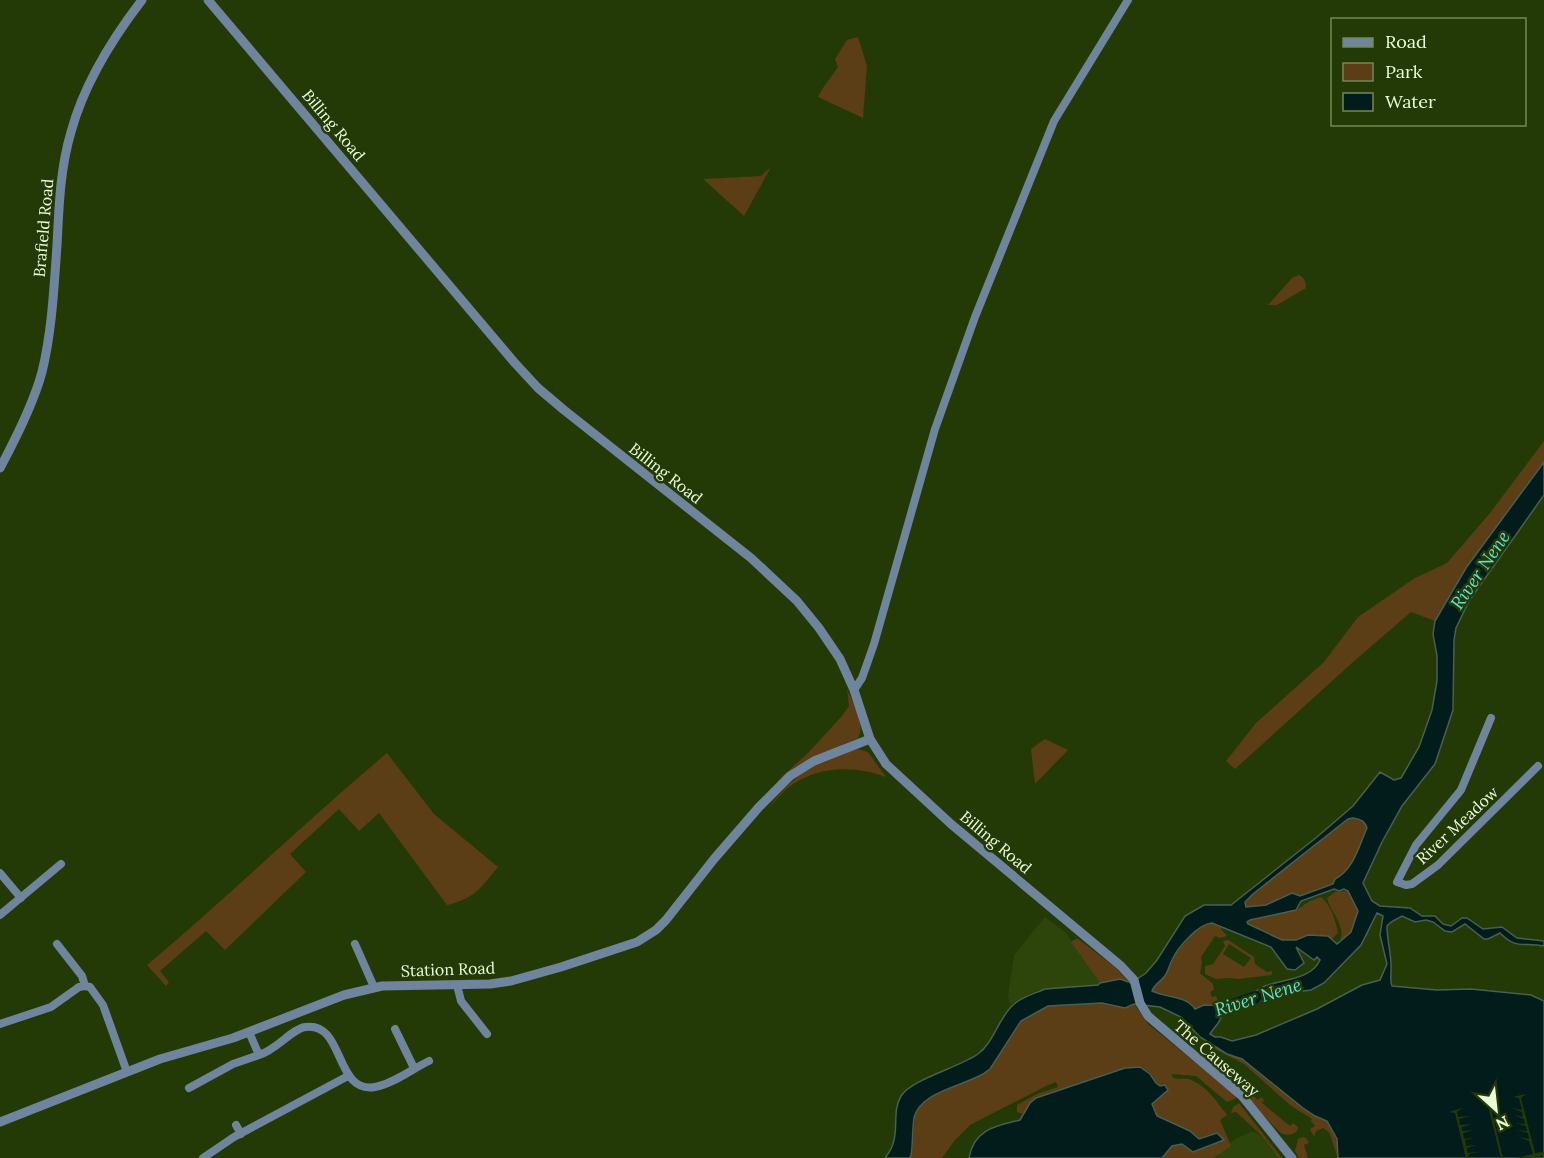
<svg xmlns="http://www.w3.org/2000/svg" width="1544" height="1158" font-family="Lora,serif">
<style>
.built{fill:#2d450b}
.green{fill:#5b3d16;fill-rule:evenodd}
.water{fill:#021c1b;stroke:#485f54;stroke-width:1.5;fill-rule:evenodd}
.pier{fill:#243a06}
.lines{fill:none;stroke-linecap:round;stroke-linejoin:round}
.river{stroke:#021c1b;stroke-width:12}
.minor{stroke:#6f859d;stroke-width:8}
.tertiary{stroke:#6f859d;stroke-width:9}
.labels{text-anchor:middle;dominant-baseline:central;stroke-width:5;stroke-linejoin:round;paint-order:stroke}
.street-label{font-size:16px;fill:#eafcd9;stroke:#243a06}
.water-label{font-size:18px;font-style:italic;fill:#62e0d9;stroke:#243a06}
</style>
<rect width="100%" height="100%" fill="#243a06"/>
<path class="built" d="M1045 917 1065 932 1100 983 1098 985 1038 990 1010 1004 1008 996 1014 955Z
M1252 1132 1259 1134 1279 1158H1208L1237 1138Z"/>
<path class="green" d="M858 37 867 66 863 118 818 97C823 86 831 78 838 67L835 59 847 40Z
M771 167 744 216 703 179 761 176Z
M1299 275C1305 278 1306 282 1306 288L1277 305H1268L1292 278Z
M1544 441V462L1466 568 1435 621 1411 612 1352 663 1235 769 1226 761 1256 723 1324 662 1358 617 1415 578 1447 563 1490 513Z
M847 689C853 704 866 723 858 738L797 766 776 782 810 751 842 716 849 706Z
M1045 739 1068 750 1035 784 1031 749Z
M858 749 868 752 886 777C854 765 817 766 789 787 782 792 776 801 769 807 794 775 817 758 858 749Z
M387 753 434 814 498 867C480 888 476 898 447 905L379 813 359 831 339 809 290 854 306 872 225 950 206 931 160 971 169 982 166 986 147 965C229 896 305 822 387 753Z
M1353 817C1360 819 1365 821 1367 828 1359 846 1354 869 1335 879L1333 884 1300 897 1292 893 1266 905 1246 907 1245 903 1253 894 1348 819Z
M1348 891 1358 911 1351 932 1340 941C1346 926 1331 913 1327 898L1335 892Z
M1321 897C1331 905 1336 921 1338 933L1331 940 1327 936 1308 935 1296 940H1282L1248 924 1247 922 1250 920 1296 910 1310 901Z
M1205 923H1212L1222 926 1221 929 1227 936 1220 938 1215 936 1201 957 1202 963 1200 973 1213 984 1214 990 1210 992 1212 997 1216 996 1220 1006 1210 1005 1195 1009 1181 998 1152 991V988L1165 976 1177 952 1193 933Z
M1077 938 1115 967 1131 983 1120 979 1100 983 1071 942Z
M1228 940 1254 957 1255 964 1267 972 1272 971V975L1238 979 1229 978 1216 979 1205 974V966L1213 964 1225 946 1223 941ZM1229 944 1251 958 1244 967 1223 954Z
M1102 1003 1125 1008 1134 1004 1148 1024 1236 1095 1235 1099 1227 1102 1196 1076 1172 1074V1077C1179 1081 1184 1077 1191 1080 1207 1086 1217 1102 1227 1115L1220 1120 1231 1146 1213 1158H1162L1172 1146 1182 1144 1193 1152 1223 1139 1216 1133 1199 1139 1190 1131 1156 1116 1152 1104 1165 1085 1160 1086C1155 1082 1155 1078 1150 1073 1143 1066 1133 1068 1125 1068L1036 1097 1030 1103 1024 1114 1017 1112V1105L1037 1094 1058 1087 1056 1082 1046 1086 970 1125 955 1140 942 1158H909L912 1153 915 1117 919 1106 931 1097 983 1074 990 1069 1021 1021 1028 1016 1048 1006Z
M1209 1042 1227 1054 1242 1059 1303 1108 1315 1116 1327 1121C1334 1134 1340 1143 1338 1158L1329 1132 1323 1128 1316 1131 1314 1137 1310 1129 1315 1126 1311 1121 1312 1119 1290 1105 1244 1064 1209 1046 1207 1043Z
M1224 1070 1242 1087 1247 1084 1244 1088 1258 1100 1261 1097 1264 1100 1262 1103 1290 1126 1293 1123 1298 1127 1297 1131C1293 1134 1289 1136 1283 1134 1277 1132 1233 1082 1221 1072Z
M1239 1103 1282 1158H1279L1259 1133 1236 1112 1231 1113 1233 1107Z
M1303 1137 1306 1138 1309 1143 1304 1145 1308 1158H1299L1295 1151 1298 1139Z"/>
<path class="water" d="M1544 462V495L1469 601 1456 628 1454 640 1453 710 1435 764 1402 806 1382 842 1363 883 1372 901 1380 906 1410 908 1422 916H1435L1443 924 1451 926 1462 918H1467L1483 929 1502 927 1517 938 1544 941V946C1523 941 1518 951 1500 933L1488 939H1484L1465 924 1452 932 1445 931 1433 922 1426 920 1415 922 1402 916 1391 922 1387 926C1387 942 1392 956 1391 971 1391 977 1390 981 1392 986L1437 990 1471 989 1531 995 1544 1001V1158H1338L1337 1139 1327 1121 1315 1116 1303 1108 1242 1059 1227 1054 1200 1037 1181 1017 1160 1007 1134 1004 1125 1008 1102 1003 1048 1006 1021 1021 990 1069 983 1074C963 1086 920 1092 914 1118 912 1131 913 1144 911 1156L909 1158H885C903 1137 890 1114 901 1096 912 1079 958 1068 978 1054 994 1042 998 1019 1013 1005 1021 997 1036 993 1045 989L1098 985 1100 983 1120 979 1131 983 1146 973 1157 960 1185 916 1204 905H1231L1317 837 1353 806 1380 772 1394 780 1401 778 1419 747 1432 710 1437 681V656L1433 634 1435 621 1466 568ZM1353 818C1360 819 1365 821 1367 828 1359 846 1354 869 1335 879L1333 884 1300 896 1292 893 1266 905 1246 907 1245 902 1253 894 1348 819ZM1334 889 1339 891 1344 889 1348 891 1358 911 1351 932 1337 944 1328 936 1308 935 1296 940H1282L1248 924 1247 922 1250 920 1296 910 1301 901ZM1377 913 1383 916 1380 935 1387 964 1380 980 1362 985 1317 1009 1256 1035 1232 1041 1221 1037H1215L1210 1034C1216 1024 1225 1020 1220 1006L1204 1005 1195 1009C1185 995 1167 998 1152 991 1154 985 1160 982 1164 977 1168 972 1169 966 1172 960 1178 947 1198 924 1212 923L1271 947 1287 969 1295 970 1304 963 1296 947 1314 960 1317 957 1320 960C1311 980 1283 979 1265 986 1256 990 1251 997 1239 998L1243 1007 1280 994 1311 990 1324 983 1361 945Z
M1140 1067 1150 1074 1156 1083 1160 1086 1165 1085 1168 1090 1152 1104 1157 1116 1190 1131 1199 1139 1217 1133 1224 1140 1193 1152 1182 1144 1172 1146 1162 1158H969C974 1129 996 1126 1020 1120L1030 1103 1036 1098 1125 1068Z"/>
<path class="pier" d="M1526 1094 1521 1098 1535 1153 1544 1152 1543 1158 1542 1155 1538 1158 1537 1156 1531 1158H1516L1533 1154 1529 1141 1519 1137 1529 1139 1528 1133 1517 1130 1527 1131 1526 1126 1515 1123 1525 1124 1524 1119 1514 1115 1523 1117 1522 1112 1512 1108 1522 1110 1519 1098 1513 1097Z
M1495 1101 1490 1105 1503 1158H1501L1488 1106 1482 1104Z
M1462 1108 1457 1112 1458 1117 1470 1116 1459 1119 1460 1125 1472 1124 1462 1127V1131L1474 1130 1463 1133 1464 1139 1475 1138 1465 1140 1466 1146 1477 1145 1467 1148V1153L1479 1152 1469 1154 1468 1158H1466L1455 1113 1449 1112Z"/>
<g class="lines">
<path class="river" d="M1207 1014 1256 997"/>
<path class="minor" d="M854 690 862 678 874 644 935 429 975 317 1054 121 1128 0
M1491 718 1461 790 1416 845 1397 882 1406 885 1412 884 1438 865 1538 766
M0 873 21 898
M0 915 61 864
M57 944 82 976 85 986 90 987 103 1005 127 1072
M355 944 374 987
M457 985 461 1001 487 1034
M0 1024 51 1007 79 987 85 986
M395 1029 414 1068
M249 1032 259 1055C276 1050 292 1029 305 1027 345 1021 334 1094 375 1087 393 1084 412 1069 429 1061
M189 1088 233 1064 259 1055
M236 1125 241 1134
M203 1158 234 1137 348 1076"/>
<path class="tertiary" d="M208 0 514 362 538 388 564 410 751 558 797 601 819 628 840 659 854 690 870 739 886 764 951 824 1121 966 1134 980 1140 1003 1148 1016 1242 1096 1292 1158
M0 468C15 440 34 402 42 372 52 331 54 287 57 245 59 207 60 169 71 132 84 84 112 39 142 0
M0 1122 160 1059 233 1038 344 995 382 986 490 984 511 981 561 967 637 942 656 930 666 920 714 859 759 807 790 776 814 761 870 739"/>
</g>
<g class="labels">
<g class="street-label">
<text transform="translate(334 125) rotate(50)">Billing Road</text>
<text transform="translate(43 228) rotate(-85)">Brafield Road</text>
<text transform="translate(666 473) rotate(38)">Billing Road</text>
<text transform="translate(1457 825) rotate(-43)">River Meadow</text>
<text transform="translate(996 842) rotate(40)">Billing Road</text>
<text transform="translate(448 969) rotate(-2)">Station Road</text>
<text transform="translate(1217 1058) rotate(41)">The Causeway</text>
</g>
<g class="water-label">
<text transform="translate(1480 570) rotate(-56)">River Nene</text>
<text transform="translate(1258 997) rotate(-17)">River Nene</text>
</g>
</g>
<rect x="1331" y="18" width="195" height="108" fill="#243a06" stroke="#73885a" stroke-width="1.5"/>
<rect x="1343" y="38" width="30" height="9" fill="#6f859d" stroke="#73885a" stroke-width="1.5"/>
<text x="1385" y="48" font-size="18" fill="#eafcd9">Road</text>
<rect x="1343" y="63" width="30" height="18" fill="#5b3d16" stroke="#73885a" stroke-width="1.5"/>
<text x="1385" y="78" font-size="18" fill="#eafcd9">Park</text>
<rect x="1343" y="93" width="30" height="18" fill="#021c1b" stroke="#73885a" stroke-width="1.5"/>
<text x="1385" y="108" font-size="18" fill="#eafcd9">Water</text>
<g transform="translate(1496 1110) rotate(153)" stroke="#243a06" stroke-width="4.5" paint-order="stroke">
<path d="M0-4.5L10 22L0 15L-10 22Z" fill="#eafcd9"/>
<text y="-9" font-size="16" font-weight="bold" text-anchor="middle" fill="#eafcd9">N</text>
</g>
</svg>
